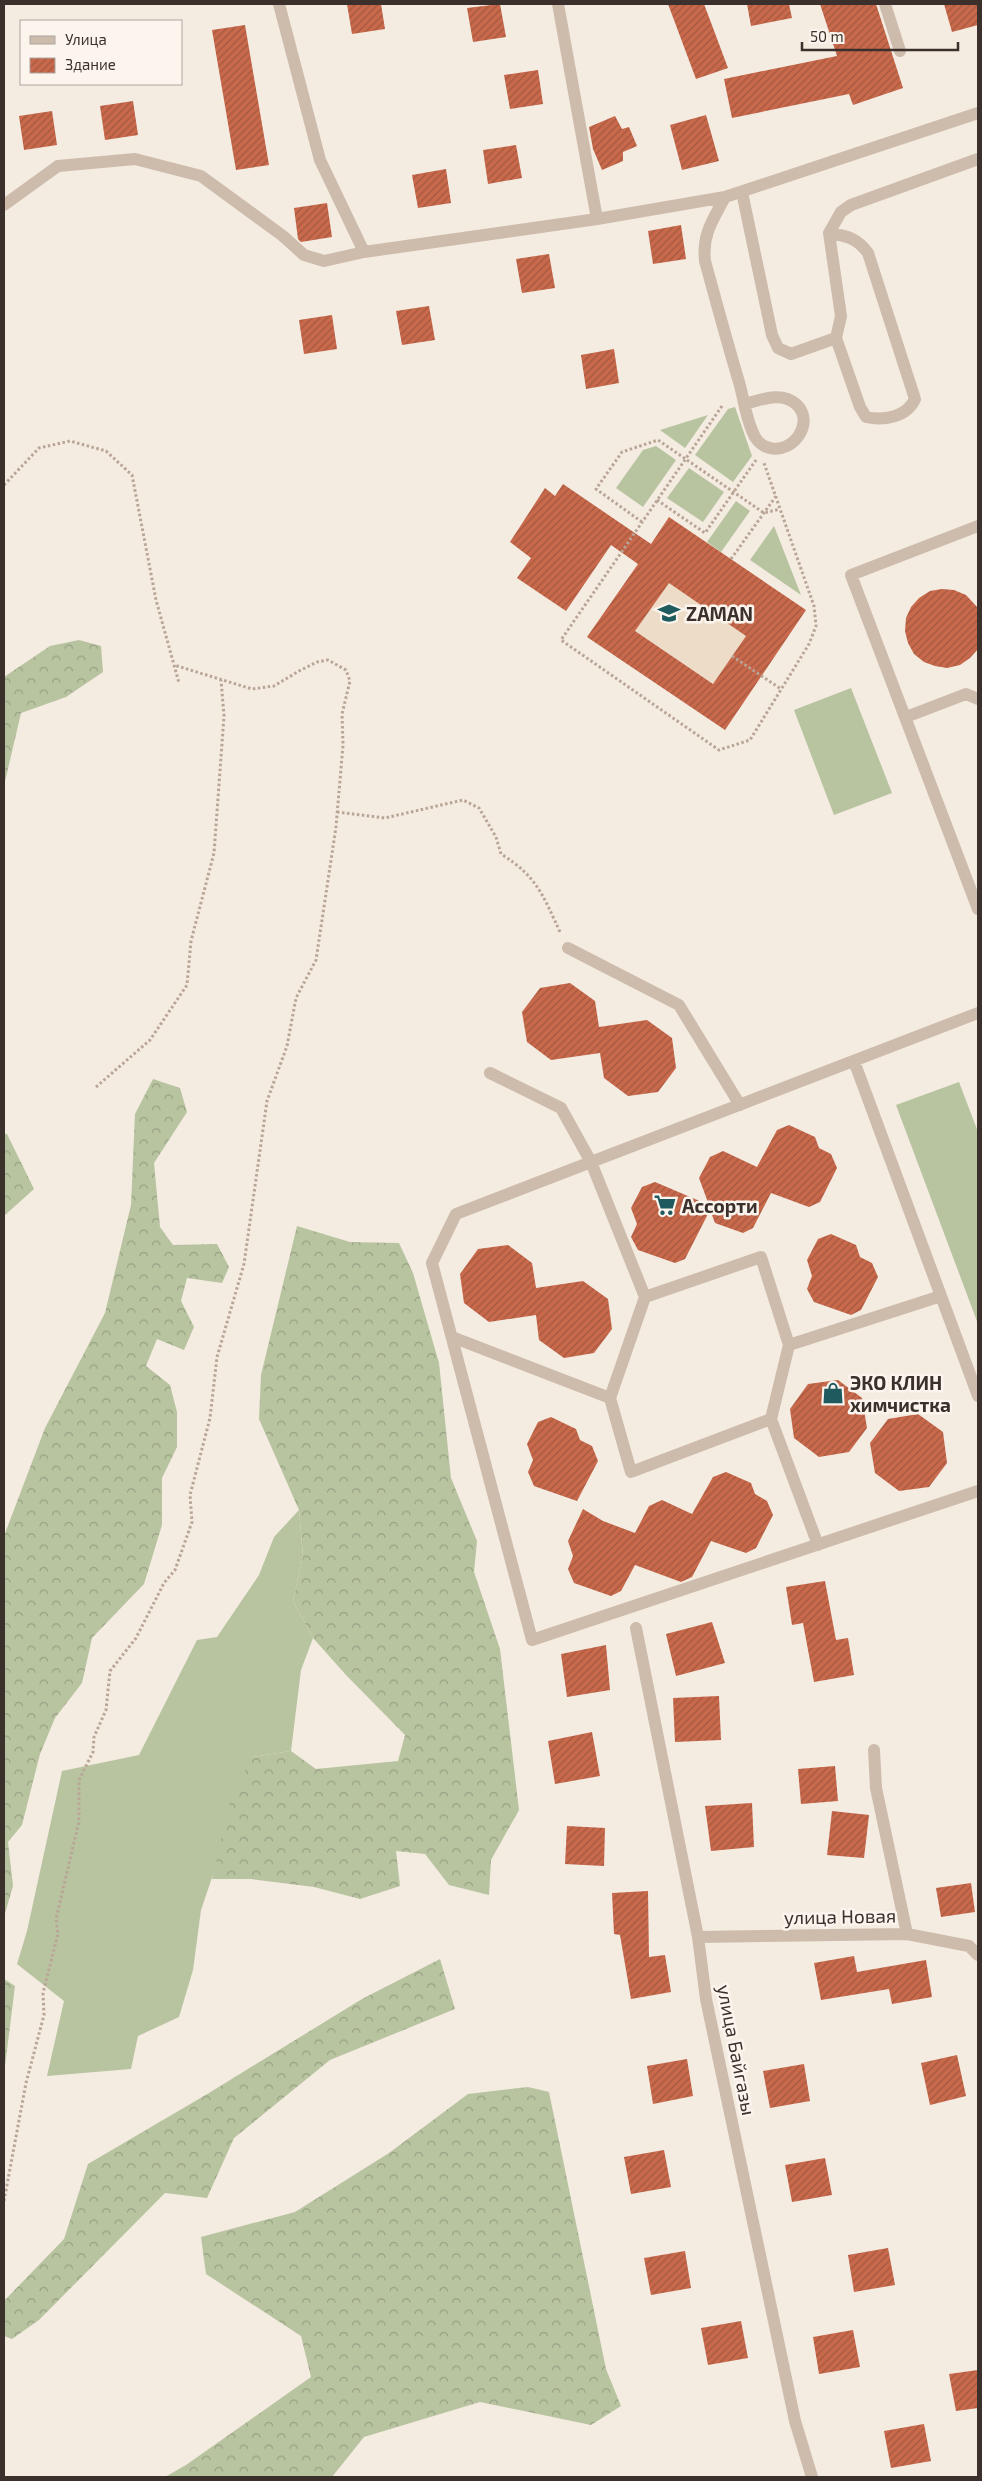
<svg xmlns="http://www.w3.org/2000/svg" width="982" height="2481" font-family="'Exo 2',sans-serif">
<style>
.grass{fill:#b8c4a0}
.forest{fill:url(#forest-crowns)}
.plaza{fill:#ecdcc8}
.building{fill:url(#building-hatch);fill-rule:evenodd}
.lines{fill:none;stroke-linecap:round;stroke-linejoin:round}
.path{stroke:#b9a596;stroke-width:3;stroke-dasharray:2.5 2.5;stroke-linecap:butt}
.minor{stroke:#cdbbac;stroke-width:12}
.labels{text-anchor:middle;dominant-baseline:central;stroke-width:5;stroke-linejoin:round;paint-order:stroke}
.poi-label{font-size:19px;font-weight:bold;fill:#3b302b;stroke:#fbf5ee;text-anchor:start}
.street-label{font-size:19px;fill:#3b302b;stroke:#fbf5ee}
</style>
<defs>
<pattern id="forest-crowns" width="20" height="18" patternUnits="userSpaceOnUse" patternTransform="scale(1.25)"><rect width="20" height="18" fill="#b8c4a0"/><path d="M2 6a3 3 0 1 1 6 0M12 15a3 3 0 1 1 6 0" fill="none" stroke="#97a083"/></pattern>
<pattern id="building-hatch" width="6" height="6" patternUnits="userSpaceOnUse" patternTransform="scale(1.25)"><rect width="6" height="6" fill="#c8694b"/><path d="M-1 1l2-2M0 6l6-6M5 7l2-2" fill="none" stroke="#a4573f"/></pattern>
</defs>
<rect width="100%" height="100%" fill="#f4ebe1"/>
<path class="grass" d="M735 407 752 456 733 482 695 455 728 409Z
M708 415 685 448 660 430Z
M656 446 676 460 643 507 616 488 643 450Z
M689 468 724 492 703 522 667 498Z
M736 501 750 511 721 552 707 542Z
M774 526 801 595 750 560Z
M851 688 892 793 834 815 794 710Z
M959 1082 978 1132V1324L896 1105Z
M299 1510 303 1556 293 1601 313 1638 301 1670 291 1751 253 1757 201 1910 193 1970 179 2017 138 2036 131 2069 47 2076 64 2001 17 1964 27 1931 62 1771 139 1755 197 1640 217 1637 259 1575 274 1537Z"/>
<path class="forest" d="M79 640 101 646 103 672 66 697 21 713 4 786V677L50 646Z
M153 1079 180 1088 187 1112 154 1163 160 1227 173 1245 217 1244 229 1267 222 1283 187 1278 181 1301 194 1327 184 1350 157 1339 146 1366 170 1385 177 1412V1447L162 1478V1525L144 1584 92 1638 82 1683 55 1718 40 1754 22 1825 8 1842 13 1886 4 1917V1536L45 1428 105 1313 131 1205 135 1114Z
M4 1134H7L34 1189 4 1216Z
M297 1226 350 1242 399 1243 413 1273 439 1363 451 1478 477 1541 474 1572 500 1649 519 1810 491 1860 489 1895 449 1885 425 1854 396 1851 400 1886 360 1899 314 1887 251 1879H212L232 1794 253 1757 291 1751 316 1769 398 1761 405 1735 346 1675 313 1638 293 1601 303 1556 299 1510 259 1419 261 1375Z
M440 1959 455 2009 330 2060 234 2138 207 2198 165 2193 39 2320 12 2339 4 2336V2301L64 2239 88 2164 209 2093 362 1999Z
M4 1979 15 1986 4 2074Z
M528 2087 549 2092 606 2369 621 2406 591 2425 480 2402 364 2437 332 2477H165L186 2465 311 2377 301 2336 206 2274 201 2237 295 2212 389 2153 468 2094Z"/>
<path class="plaza" d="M678 568 756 622 713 684 635 631Z"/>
<path class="building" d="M347 4H381L385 29 352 34Z
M500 4 506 37 473 42 467 8Z
M668 4H704L728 68 696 79Z
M747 4H789L792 18 751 26Z
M820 4H876L903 88 853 105 849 94 732 118 724 79 837 56Z
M944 4H978V25L952 32Z
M245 25 269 165 236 170 212 30Z
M538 70 543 104 510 109 504 75Z
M133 101 138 135 105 140 100 106Z
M52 111 57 145 24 150 19 116Z
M706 115 719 161 682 170 670 125Z
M615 116 622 129 629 127 637 146 623 152V161L602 170 593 149 589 127Z
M516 145 522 178 488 184 483 150Z
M446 169 451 203 418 208 412 175Z
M327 203 332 237 301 242 298 239 294 208Z
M681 225 686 259 653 264 648 231Z
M549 254 555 288 522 293 516 259Z
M429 306 435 340 402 345 396 311Z
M332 315 337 349 304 354 299 320Z
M614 349 619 383 586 389 581 355Z
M563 484 651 544 669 517 806 610 725 730 587 637 638 564 611 545 566 611 517 578 531 558 510 542 545 488 555 496ZM669 583 746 636 713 684 635 631Z
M942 589 954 590 966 595 978 608V649L970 658 960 665 947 668 935 666 924 662 914 654 908 643 905 631 906 618 911 607 919 598 930 591Z
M570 983 595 1001 599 1027 647 1020 672 1038 676 1068 658 1092 628 1096 604 1078 600 1053 551 1060 527 1042 522 1012 540 988Z
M789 1125 815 1137 819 1148 831 1154 837 1168 820 1202 809 1207 771 1193 753 1228 743 1233 715 1223 710 1210 685 1259 675 1263 638 1250 631 1237 637 1224 631 1208 642 1187 655 1182 709 1205 699 1178 710 1157 723 1151 757 1167 777 1130Z
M831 1234 856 1245 860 1257 872 1263 878 1277 861 1310 851 1315 814 1302 807 1289 812 1276 807 1260 818 1239Z
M508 1245 532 1263 536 1288 583 1281 608 1299 612 1329 594 1353 564 1358 539 1340 536 1315 489 1322 464 1303 460 1274 478 1249Z
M838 1380 862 1398 867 1428 849 1452 819 1457 794 1438 790 1409 808 1384Z
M918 1414 943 1432 947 1463 929 1487 899 1491 875 1473 870 1443 888 1419Z
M551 1417 576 1429 580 1440 592 1446 598 1461 577 1501 534 1486 528 1472 533 1460 527 1444 538 1422Z
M726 1472 751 1483 755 1494 767 1501 773 1515 756 1548 746 1553 711 1541 692 1577 681 1582 635 1565 621 1591 611 1596 574 1583 568 1569 573 1556 568 1541 583 1509 603 1521 635 1533 649 1506 662 1500 692 1514 713 1477Z
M825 1581 836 1640 848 1638 854 1675 814 1682 803 1623 792 1625 786 1587Z
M712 1622 725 1663 676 1676 666 1634Z
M606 1645 610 1690 567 1697 561 1654Z
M719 1696 721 1740 675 1742 673 1698Z
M592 1732 600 1776 555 1784 548 1741Z
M835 1766 838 1801 801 1804 798 1769Z
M752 1803 754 1847 711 1851 705 1806Z
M832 1811 869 1815 864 1858 827 1855Z
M567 1826 605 1828 604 1866 565 1864Z
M971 1883 975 1912 941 1917 936 1888Z
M648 1891 649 1957 665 1955 671 1992 631 1999 620 1935 614 1934 612 1893Z
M854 1956 857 1972 926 1960 932 1997 892 2004 889 1989 821 2000 814 1963Z
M957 2055 966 2096 930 2105 921 2063Z
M687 2059 693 2096 653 2104 647 2066Z
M804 2064 810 2101 770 2108 763 2071Z
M664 2150 671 2187 631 2194 624 2157Z
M825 2158 832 2195 792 2202 785 2165Z
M888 2248 895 2285 854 2292 848 2255Z
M685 2251 691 2288 651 2295 644 2258Z
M741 2321 748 2358 708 2365 701 2328Z
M853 2330 860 2367 819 2374 813 2337Z
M978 2370V2408L956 2411 949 2374Z
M924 2424 931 2461 891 2468 884 2431Z"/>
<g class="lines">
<path class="path" d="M722 406 561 640 719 750 750 740 809 644 816 626 814 606 764 463
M4 485 39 448 70 441 106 451 132 475 156 600 179 683
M657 500 705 533 756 460
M642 522 596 489 622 452 658 440 764 513 780 509
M731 559 776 496
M732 656 781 689
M337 812 385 818 463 800 479 808 496 837 501 854C538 877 543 896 561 934
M96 1087 150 1040 187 985 191 941 214 853 224 716 221 680
M4 2201 26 2083 44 2015 43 1993 58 1934 56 1919 79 1821V1780L93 1752 94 1737 106 1710 110 1671 136 1638 164 1583 175 1570 192 1522 190 1495 210 1418 217 1357 244 1264 267 1101 287 1046 296 998 316 960 336 827 343 745 342 714 350 681 346 670 328 660 317 662 299 671 274 686 252 689 174 665"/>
<path class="minor" d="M279 4 320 160 364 252
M558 4 597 219
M885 4 900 51
M742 192 772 335 778 348 791 354 836 338 841 316 829 233 841 212 851 205 978 159
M725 197C713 220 702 234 705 261 716 301 727 342 739 382 744 399 746 421 755 437 758 442 764 447 770 448 793 454 816 422 796 404 781 391 761 400 745 404
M4 205 58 166 135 159 201 176 283 236 304 255 324 261 364 252 597 219 725 197 978 113
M829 233C847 236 857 238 868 253L915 399C907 417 884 421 866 417L860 407 836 338
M978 526 851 575 978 909
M906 717 966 694 978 699
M568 948 679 1005 740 1105
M978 1013 456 1214 432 1263 532 1640 978 1491
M854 1061 978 1396
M490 1073 561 1108 591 1162 645 1297 761 1257 789 1345 771 1419 631 1472 610 1398 645 1297
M452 1337 610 1398
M789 1345 941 1296
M771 1419 818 1545
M636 1628 698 1937 706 1999 795 2421 812 2477
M874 1750 876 1788 907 1934
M698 1937 907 1934 969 1946 978 1955"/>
</g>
<defs>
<g id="school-bare" transform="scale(1.725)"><path d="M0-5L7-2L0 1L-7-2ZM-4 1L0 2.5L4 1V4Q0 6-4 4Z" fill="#1f5a5e" stroke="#fbf5ee" stroke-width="2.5" paint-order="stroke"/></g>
<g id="supermarket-bare" transform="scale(1.725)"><path d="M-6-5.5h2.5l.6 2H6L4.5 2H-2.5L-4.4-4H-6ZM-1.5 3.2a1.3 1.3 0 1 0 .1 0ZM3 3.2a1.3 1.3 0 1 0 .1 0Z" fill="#1f5a5e" stroke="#fbf5ee" stroke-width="2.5" paint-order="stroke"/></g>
<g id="shop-bare" transform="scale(1.725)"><path d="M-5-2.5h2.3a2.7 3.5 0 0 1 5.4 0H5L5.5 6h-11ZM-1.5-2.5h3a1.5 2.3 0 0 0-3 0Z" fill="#1f5a5e" stroke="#fbf5ee" stroke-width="2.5" paint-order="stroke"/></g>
</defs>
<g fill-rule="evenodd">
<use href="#school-bare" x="669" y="613"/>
<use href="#supermarket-bare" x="665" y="1205"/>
<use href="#shop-bare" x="833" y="1393"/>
</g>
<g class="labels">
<g class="poi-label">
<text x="686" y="613">ZAMAN</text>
<text x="682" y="1205">Ассорти</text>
<text x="850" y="1382">ЭКО КЛИН<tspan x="850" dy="22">химчистка</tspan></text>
</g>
<g class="street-label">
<text transform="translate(840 1916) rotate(-1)">улица Новая</text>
<text transform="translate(737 2050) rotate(79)">улица Байгазы</text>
</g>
</g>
<rect width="982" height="2481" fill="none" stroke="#3b302b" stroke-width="10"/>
<rect x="20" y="20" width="162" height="65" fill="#fbf5ee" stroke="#aea6a0"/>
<rect x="30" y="36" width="25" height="8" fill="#cdbbac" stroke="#aea6a0"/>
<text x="65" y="45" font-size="15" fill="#3b302b">Улица</text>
<rect x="30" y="58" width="25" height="15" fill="url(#building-hatch)" stroke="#aea6a0"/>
<text x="65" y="70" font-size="15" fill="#3b302b">Здание</text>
<path d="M802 42v8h156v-8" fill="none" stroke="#3b302b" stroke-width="2.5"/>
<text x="810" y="42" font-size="15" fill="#3b302b" stroke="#fbf5ee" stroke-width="4" paint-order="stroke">50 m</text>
</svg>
